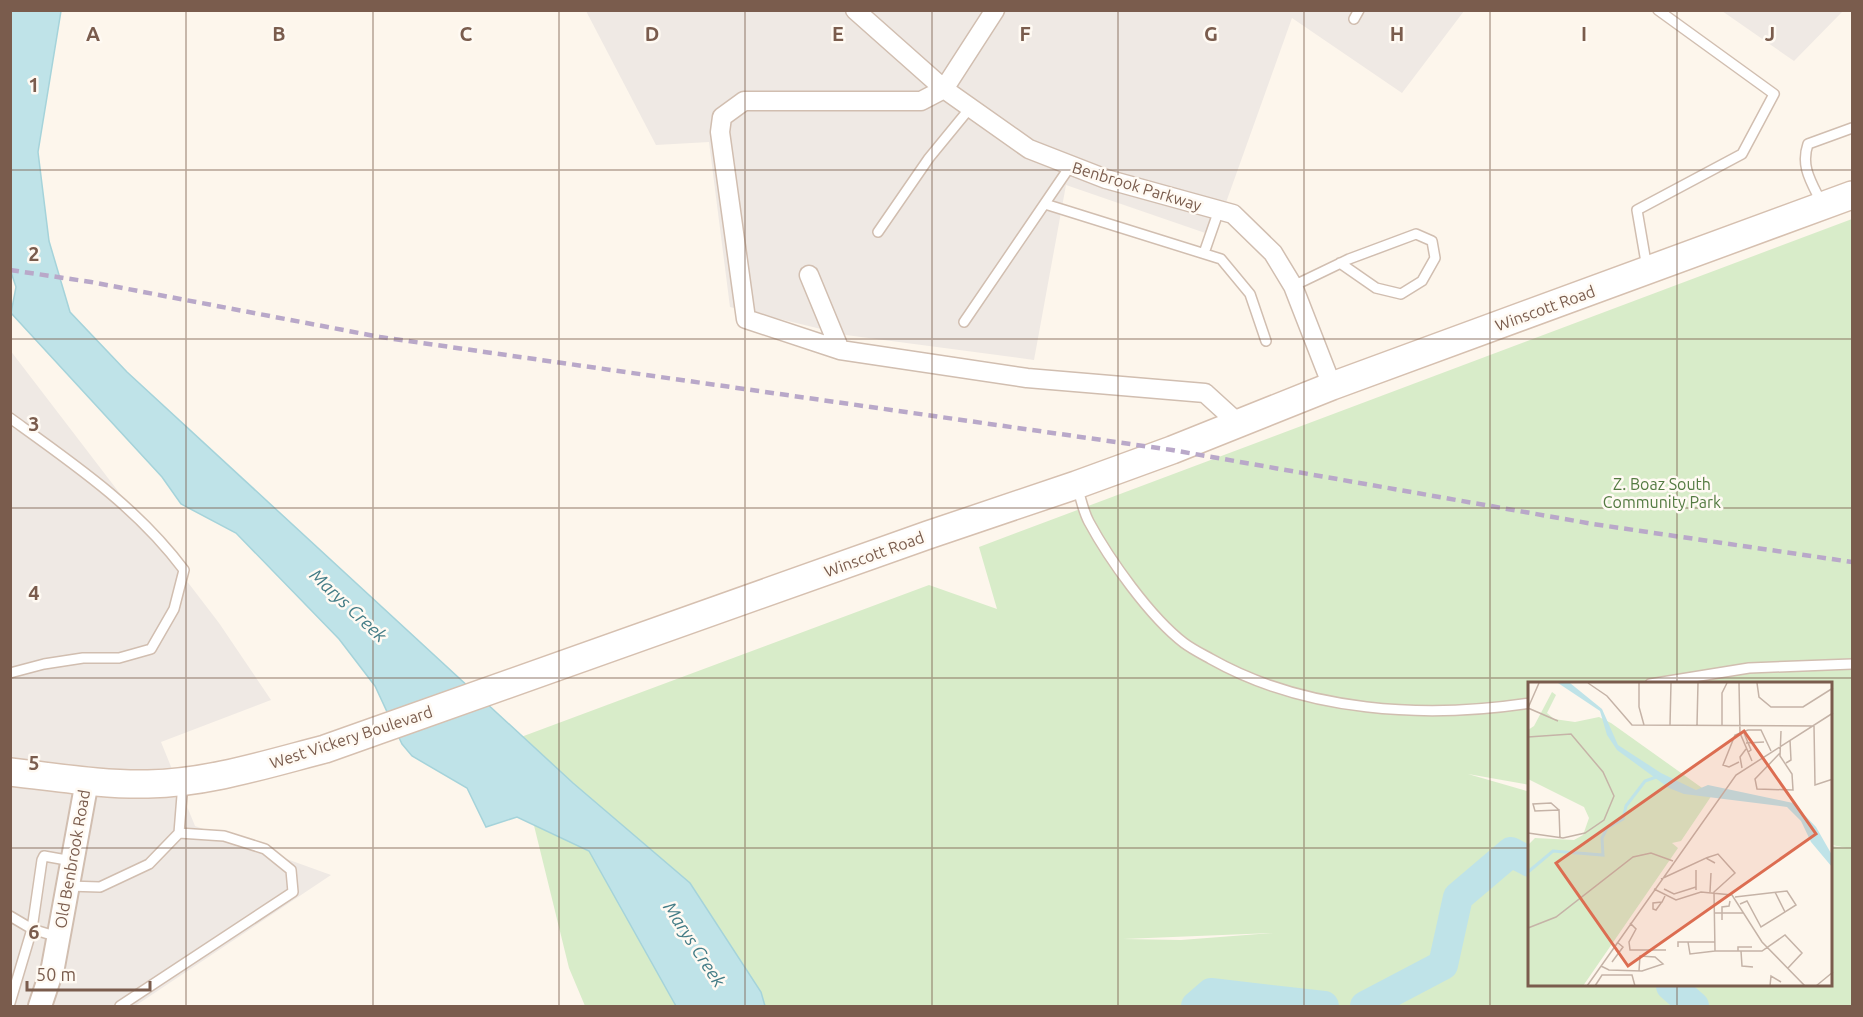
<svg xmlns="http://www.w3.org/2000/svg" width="1863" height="1017" font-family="Ubuntu,sans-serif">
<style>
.industrial{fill:#efe9e4}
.green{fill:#d8ecc9;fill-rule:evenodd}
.water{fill:#bfe3e8;stroke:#a5d3da;stroke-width:1.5}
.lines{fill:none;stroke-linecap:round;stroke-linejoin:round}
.river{stroke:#bfe3e8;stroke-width:30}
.service-casing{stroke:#d1beb0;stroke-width:12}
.minor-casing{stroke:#d1beb0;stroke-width:21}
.tertiary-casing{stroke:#d1beb0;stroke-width:26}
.secondary-casing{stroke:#d6c0b0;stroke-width:30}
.service{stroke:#fff;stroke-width:9}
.minor{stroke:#fff;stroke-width:18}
.tertiary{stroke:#fff;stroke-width:22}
.secondary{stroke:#fff;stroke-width:27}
.rail{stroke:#b9a8c9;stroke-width:4.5;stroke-dasharray:9 6;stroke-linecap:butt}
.grid{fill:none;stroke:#7a5c4d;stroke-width:1.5;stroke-opacity:0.55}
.labels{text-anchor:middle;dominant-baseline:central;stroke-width:5;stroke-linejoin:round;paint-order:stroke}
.street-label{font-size:16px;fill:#7a5c4d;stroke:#fffaf3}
.park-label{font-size:16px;fill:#537a41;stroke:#fffaf3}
.water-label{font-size:18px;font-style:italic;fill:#437c86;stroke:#fffaf3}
.inset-river{fill:none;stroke:#bfe3e8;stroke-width:3}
.inset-road{fill:none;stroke:#c5b3a7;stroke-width:1.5}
.view{fill:#dc6d51;fill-opacity:0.15;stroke:#dc6d51;stroke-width:3}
.inset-edge{fill:none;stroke:#7a5c4d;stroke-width:3}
.grid-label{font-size:20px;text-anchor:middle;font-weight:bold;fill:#7a5c4d;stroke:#fffaf3;stroke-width:5;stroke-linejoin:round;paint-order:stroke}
</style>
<rect width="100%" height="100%" fill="#fdf6ec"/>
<path class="industrial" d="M586 11H1464L1402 93 1292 18 1214 236 1066 185 1034 360 846 335 730 307 709 142 656 145Z
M1722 11H1843L1794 61Z
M10 350 219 623 271 700 161 742 195 826 331 875 135 1006H11Z"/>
<path class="green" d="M1852 219V1006H585L569 968 513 740 929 585 997 609 979 547ZM1530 684H1832V845L1847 848 1832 846V986H1530V792L1468 774 1530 785ZM1273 933 1181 940 1123 939Z"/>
<path class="water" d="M11 11H61L38 152 49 241 70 312 127 372 573 783 690 883 761 992 765 1006H676L589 851 517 817 486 827 467 788 412 756 402 744 375 686 339 639 236 533 181 504 162 477 11 313 16 287 10 269Z"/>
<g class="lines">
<path class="river" d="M1671 986 1694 1006
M1196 1006 1211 993 1324 1006
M1365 1006 1443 965 1458 897 1511 852 1530 862"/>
<g class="service-casing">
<path id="service" d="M1354 19 1359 10
M1045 204 1221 259 1250 294 1266 341
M1822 204C1812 183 1800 167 1808 144L1852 128
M878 232 929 158 970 108
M1204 253 1219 210
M1647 268 1637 210 1742 154 1774 94 1658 10
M1293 286 1349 259 1416 234 1432 241 1435 258 1422 281 1401 294 1376 288 1340 263
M964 322 1071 165
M10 418C74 464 137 507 184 570L174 609 151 649 119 658H83L44 664 10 673
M1077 487C1081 498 1083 511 1089 522 1109 559 1150 617 1184 643 1192 649 1202 654 1211 659 1305 712 1425 719 1530 703
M1650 684 1749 668 1852 664
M67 886 100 887 149 864 179 833 183 783
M10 916 32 929 58 937
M10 1003 32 929 42 860 44 856 72 861
M120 1006 293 892 291 870 265 849 224 836 179 833"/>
</g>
<g class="minor-casing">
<path id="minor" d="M855 10 944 89 1029 149 1106 179 1233 214 1273 253 1293 286 1332 386
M809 275 840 350 1027 378 1205 393 1239 424
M840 350 746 319 720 132 722 117 744 101H921L944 89 995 10"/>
</g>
<g class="tertiary-casing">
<path id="tertiary" d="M40 1006 53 967 87 781"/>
</g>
<g class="secondary-casing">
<path id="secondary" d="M10 772C56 777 102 785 148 784 208 783 267 764 325 749L928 535 1076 485 1172 450 1332 386 1852 195"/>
</g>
<use href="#service" class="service"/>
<use href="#minor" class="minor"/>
<use href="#tertiary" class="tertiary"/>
<use href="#secondary" class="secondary"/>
<path class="rail" d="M10 270 91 282 380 337 1172 450 1593 524 1852 562"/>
</g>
<path class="grid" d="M186 10V1006M373 10V1006M559 10V1006M745 10V1006M932 10V1006M1118 10V1006M1304 10V1006M1490 10V1006M1677 10V684M10 170H1852M10 339H1852M10 508H1852M10 678H1852M10 848H1530M1832 848H1852M1677 986V1006"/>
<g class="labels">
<g class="street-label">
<text transform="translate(1137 186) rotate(17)">Benbrook Parkway</text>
<text transform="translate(1545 308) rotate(-20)">Winscott Road</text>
<text transform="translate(874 554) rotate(-20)">Winscott Road</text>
<text transform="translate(351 737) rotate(-18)">West Vickery Boulevard</text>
<text transform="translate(72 859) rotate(-80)">Old Benbrook Road</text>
</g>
<g class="park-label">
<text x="1662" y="484">Z. Boaz South<tspan x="1662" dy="18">Community Park</tspan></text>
</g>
<g class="water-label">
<text transform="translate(349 605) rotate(43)">Marys Creek</text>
<text transform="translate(695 944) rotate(57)">Marys Creek</text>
</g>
</g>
<g transform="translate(1528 682)">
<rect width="304" height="304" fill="#fdf6ec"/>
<path d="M24 10 28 13 19 31 26 37 47 40 71 35 83 41 184 113 153 159 144 161 150 166 55 304H0V163L7 156 46 158 55 153 61 136 56 125 0 97V48L6 44Z" fill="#d8ecc9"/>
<path d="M30 1H42L74 27 90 63 133 91 168 108 180 103 265 121 288 145 304 173V185L283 160 273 139 259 125 156 112 141 106 89 68 79 53 72 29Z" fill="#bfe3e8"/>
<path class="inset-river" d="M0 190 25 169 75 173 74 156 79 146 95 137 98 124 117 99 131 94"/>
<path class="inset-road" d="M60 1 79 14 104 43 286 44 287 103 305 97M111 1V25L116 43M211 1 212 51 224 79M229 1 231 15 243 25H275L305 6M0 26 30 39M0 26 11 1M142 43 143 1M169 43 170 1M194 43V11L199 1M216 51 223 68 220 70M0 55 43 52 75 90 86 114 76 138 57 151 35 156 0 151M218 61 236 60M252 71 227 97 229 107 265 108 264 92 252 74 253 49M211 80 201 85 195 83 207 53 220 48H233L243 69M258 81 263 78 262 58M214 86 212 75 218 67M31 128 23 121 5 122 7 129 31 128 32 156M178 176 190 172 207 191 186 210 187 269H234L257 253 274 271 260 286M168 188V208M133 197 178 176 187 181M126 207 148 218 173 210 204 213 234 260 277 304M136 207 146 212 168 205M182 210 183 191M247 210 257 230M207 215 259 209 268 223 233 245 219 219 212 222M134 220 125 221V227L128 228 133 221 134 220 137 214M187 231H216M194 238V225L201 224 202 219M102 241 108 247 101 260 102 268H138M0 246 28 235 105 175 123 171 145 179M160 260 162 272 187 269M150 265V260H187M210 269V265H224M213 269 214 284 225 285M84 280 95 265 89 260M73 284 81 288 114 289 135 282 127 275 112 274 111 289M59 304 208 93 305 31M67 304 74 293H104L107 304M242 304 243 294 253 300M288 304 305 290"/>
<path class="view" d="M216 49 288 152 100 284 28 181Z"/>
<rect width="304" height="304" class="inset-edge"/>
</g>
<g class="grid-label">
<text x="93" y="41">A</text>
<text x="279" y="41">B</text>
<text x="466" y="41">C</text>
<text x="652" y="41">D</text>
<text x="838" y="41">E</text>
<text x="1025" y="41">F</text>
<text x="1211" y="41">G</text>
<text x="1397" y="41">H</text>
<text x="1584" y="41">I</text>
<text x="1770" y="41">J</text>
<text x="34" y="92">1</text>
<text x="34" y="261">2</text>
<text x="34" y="431">3</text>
<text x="34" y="600">4</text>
<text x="34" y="770">5</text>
<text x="34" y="939">6</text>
</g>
<rect width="1863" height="1017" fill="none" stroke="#7a5c4d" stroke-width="24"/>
<path d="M27 981v9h123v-9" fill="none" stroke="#7a5c4d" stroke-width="3"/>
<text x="36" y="981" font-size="18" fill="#7a5c4d" stroke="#fffaf3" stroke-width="4.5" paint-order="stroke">50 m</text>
</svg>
